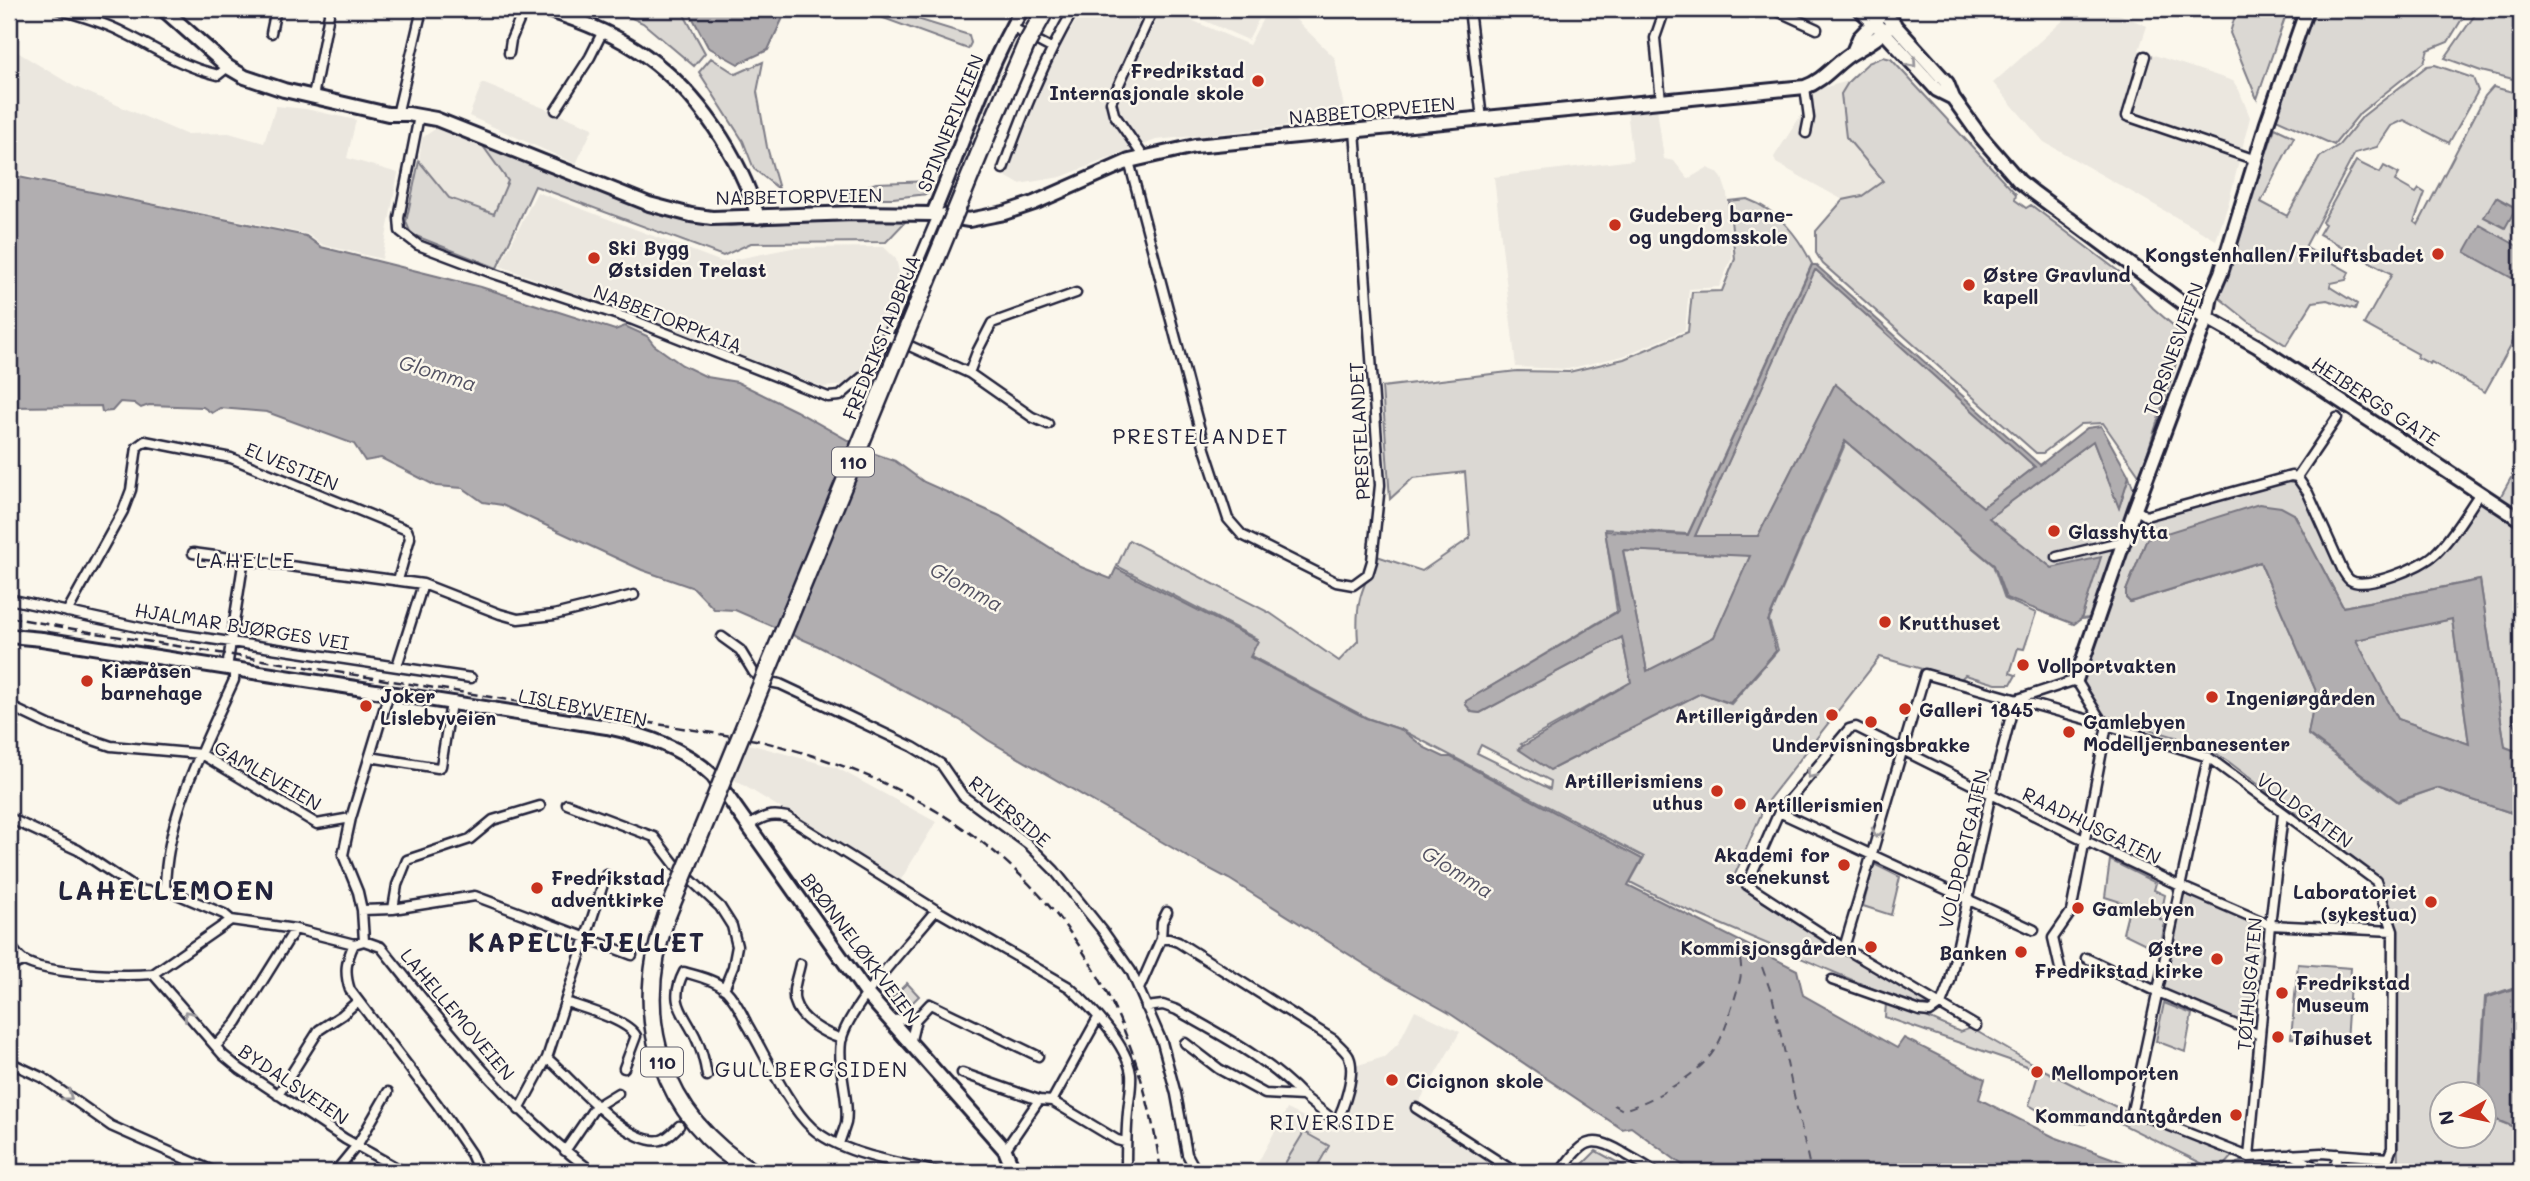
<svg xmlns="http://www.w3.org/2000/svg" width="2530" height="1181" font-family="Mali,sans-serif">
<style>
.built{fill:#ebe7df}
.green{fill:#dbd8d3;stroke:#7e7d87;stroke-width:2;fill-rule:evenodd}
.water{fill:#b1aeb0;stroke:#787681;stroke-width:2;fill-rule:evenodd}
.pier{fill:#fbf7ec}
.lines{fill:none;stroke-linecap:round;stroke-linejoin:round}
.ferry{stroke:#545364;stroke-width:2;stroke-dasharray:9 7;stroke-linecap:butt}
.street-casing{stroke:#22223b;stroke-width:13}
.secondary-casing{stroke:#22223b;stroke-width:18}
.highway-casing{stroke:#22223b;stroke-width:21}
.street{stroke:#fbf7ec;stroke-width:8}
.secondary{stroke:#fbf7ec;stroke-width:12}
.highway{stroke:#fbf7ec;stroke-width:16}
.rail{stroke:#22223b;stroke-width:2.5;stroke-dasharray:10 5;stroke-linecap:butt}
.highway-bridge-casing{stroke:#22223b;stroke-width:21;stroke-linecap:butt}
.highway-bridge{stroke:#fbf7ec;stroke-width:16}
.oneway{stroke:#99979c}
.poi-dot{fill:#c8321e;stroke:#fbf7ec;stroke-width:2.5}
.labels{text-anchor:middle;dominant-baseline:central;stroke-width:5;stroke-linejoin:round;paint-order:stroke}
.shield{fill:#fbf7ec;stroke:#636270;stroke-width:2}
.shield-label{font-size:18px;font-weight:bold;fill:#22223b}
.poi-label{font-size:19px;font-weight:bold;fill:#22223b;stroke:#fbf7ec;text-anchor:start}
.street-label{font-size:19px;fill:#22223b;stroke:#fbf7ec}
.water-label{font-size:21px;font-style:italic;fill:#545364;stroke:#fbf7ec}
.neighbourhood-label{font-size:21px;letter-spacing:2px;fill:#22223b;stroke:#fbf7ec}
.district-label{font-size:26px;font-weight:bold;letter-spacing:2px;fill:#22223b;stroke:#fbf7ec}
</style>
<rect width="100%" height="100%" fill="#fbf7ec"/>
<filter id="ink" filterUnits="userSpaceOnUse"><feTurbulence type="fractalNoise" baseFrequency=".0143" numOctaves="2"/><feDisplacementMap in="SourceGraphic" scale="14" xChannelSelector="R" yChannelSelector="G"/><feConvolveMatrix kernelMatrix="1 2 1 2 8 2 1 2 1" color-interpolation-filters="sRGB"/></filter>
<g filter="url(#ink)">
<path class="built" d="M1083 9H1166L1249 45 1268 9H1285L1335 58 1346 120 1156 140 1061 177 1019 184 998 172 1061 46Z
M1178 9H1264L1248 40Z
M2076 9H2107L2147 26 2139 50 2233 81 2239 90 2250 117 2228 205 2216 240 2044 142 1993 83Z
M9 47 75 87 185 134 229 133 264 143 276 106 306 109 356 120 347 158 398 173 382 259 323 245 307 234 73 187 9 172Z
M1849 81 1841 94 1884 181 1862 196 1843 200 1776 163 1774 157 1803 112 1799 94Z
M482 83 593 128 576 164 469 116Z
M1657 108 1664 159 1674 161 1688 179 1707 168 1717 172 1722 178 1727 193 1732 258 1719 287 1689 289 1685 330 1623 356 1568 369 1516 367 1494 177 1633 160 1627 110Z
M438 127 478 139 489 152 508 181 494 214 449 198 419 161 422 138Z
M537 192 722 262 792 248 884 247 896 259 902 284 866 371 849 385 823 387 643 318 500 266Z
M727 738 837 768 936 822 900 881 715 768Z
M1415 1010 1460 1032 1418 1104 1522 1172H1268L1255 1168 1287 1109 1334 1131 1348 1107 1355 1066 1384 1057 1398 1044Z"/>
<path class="green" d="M612 9H681L705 53 694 66 643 23Z
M878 9H885L969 35 971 43 968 49 875 15Z
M2237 9H2288L2257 99 2230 33Z
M2314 9H2468L2448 42 2428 50 2424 62 2360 113 2334 145 2276 119Z
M2479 9H2521V81L2481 71 2445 58Z
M1883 57 1891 59 2016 194 2015 200 2026 208 2031 205 2122 274 2153 308 2175 327 2183 341 2140 476 2103 423 2081 424 2043 453H2036L1823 264 1816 253V231L1843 200 1862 196 1883 181 1846 137 1841 94 1849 81 1868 63Z
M711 58 736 74 763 62 757 92 767 147 779 189 754 169 743 141 699 72Z
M2435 65 2473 78 2478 91 2449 143 2404 120 2391 126 2377 147 2355 153 2305 247 2349 272 2346 280 2331 283 2330 287 2357 304 2355 309 2327 300 2313 302 2286 345 2248 321 2217 296 2275 128 2294 137 2261 202 2287 216 2320 157 2339 145 2363 116 2427 66Z
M2493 87 2521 94V327L2485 392 2431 362 2430 364 2417 357 2418 354 2364 324 2392 274 2319 234 2325 224 2322 222 2356 161 2380 173 2384 166 2399 174 2395 181 2416 193 2419 189 2425 193 2414 222 2418 225 2485 96Z
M478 139 697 221 730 226 842 220 906 221 886 242 751 243 723 256 535 186 497 268 411 234 406 222 419 161 449 198 494 214 508 181Z
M932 181 927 194 893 198H833L876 183Z
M1747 199C1777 210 1798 235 1812 264L1688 534 1605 529 1617 611 1465 702 1472 712 1480 713 1622 637 1631 682 1521 744 1554 768 1701 693 1731 704 1778 650 1769 620 1846 442 1993 565 2005 599 2036 613 2024 649 2018 648 2010 673 2016 675 2011 684H1996L1965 675 1960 680 1880 657 1766 803 1733 879 1930 1004 1916 1007 1671 903 1630 882 1644 857 1402 730 1367 718 1251 656 1257 639 1117 566 1129 540 1270 613 1339 661 1358 641C1355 602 1361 591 1377 556L1422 571 1470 538 1465 472 1413 478 1390 499 1382 387 1517 371 1569 372 1624 359 1688 332 1692 292 1722 291 1735 259 1729 201ZM1481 745 1551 781 1550 789 1477 753Z
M1815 269 2036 466 1983 507 1835 384 1758 536H1695Z
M2093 441 2119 507 2129 476 2140 508 2135 524 2287 482 2294 483 2302 489 2339 571 2349 584C2418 589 2444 552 2480 501L2521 529V675L2516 724 2521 732V753L2505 747 2480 580 2343 607 2294 514 2147 539 2126 591V598L2130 602 2260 562 2316 691 2308 735 2398 802 2437 788 2521 816V979L2518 986 2485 997 2479 1093 2442 1094V1136H2484L2485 1116 2514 1127 2521 1145V1172H2398L2395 932 2377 876 2229 762 2205 746 2102 715 2077 682 2098 617 2081 619 2100 558 2052 568 1988 518Z
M2521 460V516L2498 501Z
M1623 550 1751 555 1714 637 1647 672Z
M2452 619 2469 744 2398 719 2355 640Z
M2110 860 2156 883 2154 890 2165 895 2160 919 2165 922 2160 951 2123 933 2130 905 2105 897Z
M1874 864 1900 877 1891 915 1863 906Z
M2183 890 2268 925 2257 1032 2161 990Z
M2298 964 2351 968 2346 1042 2291 1038Z
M907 983 919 996 903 1012 891 999Z
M1886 1003 1924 1016 1960 1032 1971 1028 2038 1067V1070L1885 1017Z
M2164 1003 2192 1014 2185 1052 2156 1041Z
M2040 1068 2130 1114 2233 1156 2219 1172 2104 1115 2084 1124 2055 1120 2029 1105Z
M1304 1132 1329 1146 1314 1172H1296L1284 1165Z
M1596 1151 1635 1172H1594L1583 1164Z
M2246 1161 2292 1164 2288 1172H2230L2237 1163Z"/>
<path class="water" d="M688 9H787L768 50 738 64 708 47Z
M9 175 306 236 321 247 481 287 615 330 625 326 647 336 654 345 682 365 707 377 737 382 796 411 867 451 895 461 924 482 1000 516 1081 567 1111 579 1116 568 1258 641 1250 657 1366 718 1402 730 1425 748 1444 757H1451L1642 859 1628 885 1797 970 1803 995 1897 1048 1904 1038 1985 1079 1979 1099 2054 1137 2150 1172H1692L1631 1127 1622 1129 1449 1013 1388 979 1229 879 1193 860 988 740 960 720 818 646 735 610 714 609 694 588 642 570 502 505 483 502 463 488 436 486 381 458 365 461 354 444 267 412 220 408 212 413 203 407 149 405 141 408 134 403 120 402 112 411 102 412 101 406 9 407Z
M2496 197 2516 208 2505 228 2484 217Z
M2480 225 2521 248V283L2465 252Z
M1812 265H1816L2040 465 2087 428 2101 426 2129 476 2119 508 2093 441 1989 518 2052 568 2101 557 2081 619 2074 624 2006 598 1994 565 1845 441 1768 621 1776 651 1730 703 1701 693 1550 770 1518 749 1631 682 1622 637 1480 713 1472 712 1466 705V701L1619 611 1605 531 1688 535ZM1815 270H1816L2035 467 1983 507 1835 384 1758 536H1695ZM1623 551 1624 550 1750 556 1714 637 1647 671Z
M2259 504 2281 507 2294 514 2343 607 2480 580 2505 747 2521 753V816L2437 788 2398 801 2308 734 2316 691 2260 562 2130 602 2126 598V591L2147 539ZM2452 619 2469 744 2398 719 2356 640Z
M2521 982V1144L2514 1127 2485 1115 2484 1094 2480 1093 2486 998 2519 987Z"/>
<path class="pier" d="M853 438 870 448 791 638 775 630Z"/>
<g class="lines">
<path class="ferry" d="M1762 967 1772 995 1811 1172
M1614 1105 1623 1110C1650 1102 1693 1078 1710 1056 1723 1040 1728 1019 1734 1001 1739 983 1745 971 1738 954L1716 947"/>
<g class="street-casing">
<path id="street" d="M58 9C80 16 104 22 124 33 159 50 178 65 218 75L228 67
M1469 9 1482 119
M1773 9 1817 29
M1011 27 1051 48
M271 33 276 9
M509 53 511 40 524 9
M2145 56 2127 116 2256 160
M1805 87 1809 118 1806 133
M313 97 330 9
M1661 101 1655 38 1665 9
M556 110 590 57 603 31
M397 115 422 9
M419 116 399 218 400 231 418 245 492 273 633 320 828 397 840 396 873 368 938 215
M1143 156 1114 114 1111 102 1153 9
M1129 161 1205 449 1228 519 1242 535 1336 582 1353 585 1368 574 1372 561 1380 485 1355 130
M1003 169C1023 113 1044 60 1074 9
M888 336 969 373 1032 417 1048 424
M969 373 977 352 992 323 1076 293
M2297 477 2308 493 2343 571C2345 574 2347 578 2350 580 2365 591 2423 566 2435 554 2453 537 2466 513 2480 493
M2297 477 2337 418
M2135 509 2146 516 2291 476 2297 477
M193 553 423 584 500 614 518 619 554 615 634 595
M2057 557 2124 541
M9 599 151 630 471 678
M67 612 123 511 131 490 137 447 145 441 231 458 407 530 410 538 398 580
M722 637 740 650 754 673 764 681 780 684 827 706 913 747 941 764 963 796 1028 844 1054 870 1103 931 1131 971 1162 1042 1176 1094 1187 1154 1194 1167 1200 1171 1211 1172
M397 666 423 584
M227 668 244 558
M2521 695 2519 719 2521 727
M9 706 51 726 111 746 201 754 317 824 351 818
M370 757 438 768 441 766 451 703
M567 804 654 837 677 867 720 907 732 926 737 946 733 967 724 989
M1779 812 2034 930
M9 818 78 850 138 890 152 892 165 889 224 914 231 920
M748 826C762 817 770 813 787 817L936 910 1069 987C1091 1007 1127 1044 1131 1074 1132 1086 1129 1100 1128 1112 1126 1132 1126 1152 1126 1172
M165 889C166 814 204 747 234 680L235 669
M393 909 397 885 407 860 470 839 493 820 540 806
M362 910 393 909 475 896 632 955
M1161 939H1169L1178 942 1334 1040C1338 1045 1346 1051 1349 1057 1356 1073 1344 1108 1336 1122L1303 1096 1265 1094 1219 1069 1185 1043
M364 941 362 910 358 892 343 855 351 818 389 693
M9 944C13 949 18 957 23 960 45 975 126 976 153 974L231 920 295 929 354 944 364 941 381 947C447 1029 508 1109 593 1172
M354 944C346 961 344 972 350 990L437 1104 471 1154 479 1172
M1844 948 1925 674 2107 725 2208 757 2376 881 2393 931 2392 1148 2388 1158 2321 1153 2249 1157 2132 1111 2208 757
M2086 958 2158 992 2260 1035
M800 964C798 975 791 991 795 1002 800 1020 825 1034 842 1039
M9 967 23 961
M153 974 223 1055 240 1069 345 1139 404 1172
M1832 980 1920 1011 1930 1012 1941 1004
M1139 989 1161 939 1162 922 1167 912
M566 1002C583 1008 628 1020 636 1036L624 1068
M1941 1004 1950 981 1991 793 2015 700 2076 680 2099 717 2107 725 2071 912 2053 938 2061 973
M1146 1007 1163 1005 1177 1010C1222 1036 1267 1058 1303 1096
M889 1020 916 1019
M1976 1026 1844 948 1747 885 1779 812 1849 729 1856 727 2084 840 2180 886 2270 925 2393 931
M910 1044 916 1019 930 1004 1038 1056
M216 1046 237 1022 295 929
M547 1058C571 1078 627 1147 661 1140 668 1138 674 1131 679 1126
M9 1062 43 1078 111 1126 215 1172
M962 1073 1039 1100 1005 1150
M707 1076C705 1063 702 1050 696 1038 684 1012 668 1003 684 972 697 976 713 979 724 988 734 998 741 1011 747 1024 765 1054 787 1105 812 1128 840 1154 901 1163 938 1172
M278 1095 319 1030 342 1015 358 1001
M1039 1100 1052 1101 1117 1140 1125 1142
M1052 1101 1098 1018
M1416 1108 1515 1172
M519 1110 547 1058 606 875
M839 1144C841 1137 844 1130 846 1123 850 1099 837 1069 841 1042 846 1009 913 939 936 910
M565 1151 595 1107 618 1093
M2292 1154 2323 1172
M2249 1157 2270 925 2283 814
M335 1172 358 1144 388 1092
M1560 1172C1581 1144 1588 1132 1622 1152 1633 1159 1644 1164 1655 1172
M2333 1172 2338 1154"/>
</g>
<g class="secondary-casing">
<path id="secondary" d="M163 9 228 67 245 77 284 90 388 114H408L436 119 649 204 691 215 712 218 855 213 933 214 969 220 1004 213 1034 203 1129 161 1195 146 1805 87C1825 80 1836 62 1854 52 1869 43 1881 36 1894 23
M544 9C579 20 616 34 646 56 699 94 739 155 758 217
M1859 9 1884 32 1937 90 1953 98
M1880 9 1947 83 1953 98 1981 137 2019 181 2033 192 2188 307 2257 346 2521 520
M1853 52 1859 38 1877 19
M933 214C962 146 984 73 1022 9
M9 636 42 639 607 727C645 735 684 748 713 776L867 994 1005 1150 1014 1172
M2076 680 2135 509 2207 317 2211 296 2221 273 2267 123 2307 9"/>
</g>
<g class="highway-casing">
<path id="highway" d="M666 918C631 1019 661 1116 753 1172"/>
</g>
<use href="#street" class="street"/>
<use href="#secondary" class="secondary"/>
<use href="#highway" class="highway"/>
<path class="rail" d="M9 617 90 632 756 740C986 794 1128 935 1161 1172"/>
<g class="highway-bridge-casing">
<path id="highway-bridge" d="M666 918 987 135 1026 45 1046 9"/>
</g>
<use href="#highway-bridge" class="highway-bridge"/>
</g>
<defs><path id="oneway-chevron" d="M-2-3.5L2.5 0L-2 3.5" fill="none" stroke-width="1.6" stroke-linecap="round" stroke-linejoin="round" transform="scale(1.75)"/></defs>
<g class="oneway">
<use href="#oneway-chevron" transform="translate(1912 63) rotate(48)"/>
<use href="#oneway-chevron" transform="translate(1811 774) rotate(130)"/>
<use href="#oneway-chevron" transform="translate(1877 833) rotate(106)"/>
<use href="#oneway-chevron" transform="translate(188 1015) rotate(-130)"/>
<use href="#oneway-chevron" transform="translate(68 1096) rotate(36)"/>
</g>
</g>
<g class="poi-dot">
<circle cx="1258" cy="81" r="7"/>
<circle cx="1615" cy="225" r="7"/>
<circle cx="2438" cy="254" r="7"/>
<circle cx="594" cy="258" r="7"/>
<circle cx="1969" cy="285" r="7"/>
<circle cx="2054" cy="531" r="7"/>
<circle cx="1885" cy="622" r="7"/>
<circle cx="2023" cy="665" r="7"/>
<circle cx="87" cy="681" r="7"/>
<circle cx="2212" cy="697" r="7"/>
<circle cx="366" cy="706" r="7"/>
<circle cx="1905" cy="709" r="7"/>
<circle cx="1832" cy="715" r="7"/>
<circle cx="1871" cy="722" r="7"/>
<circle cx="2069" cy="732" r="7"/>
<circle cx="1717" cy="791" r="7"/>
<circle cx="1740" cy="804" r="7"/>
<circle cx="1844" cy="865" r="7"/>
<circle cx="537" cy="888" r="7"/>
<circle cx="2431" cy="902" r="7"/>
<circle cx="2078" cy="908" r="7"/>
<circle cx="1871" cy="947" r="7"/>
<circle cx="2021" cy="952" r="7"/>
<circle cx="2217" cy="959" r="7"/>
<circle cx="2282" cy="993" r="7"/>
<circle cx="2278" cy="1037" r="7"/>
<circle cx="2037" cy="1072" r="7"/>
<circle cx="1392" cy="1080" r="7"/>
<circle cx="2236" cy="1115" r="7"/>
</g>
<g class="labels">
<g class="shield">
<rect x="832" y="447.5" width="42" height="29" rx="5"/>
<rect x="641" y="1047.5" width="42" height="29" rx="5"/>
</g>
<g class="shield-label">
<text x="853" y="462">110</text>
<text x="662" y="1062">110</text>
</g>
<g class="poi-label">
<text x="1244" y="70" text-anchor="end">Fredrikstad<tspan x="1244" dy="22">Internasjonale skole</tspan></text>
<text x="1629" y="214">Gudeberg barne-<tspan x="1629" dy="22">og ungdomsskole</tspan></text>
<text x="608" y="247">Ski Bygg<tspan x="608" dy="22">Østsiden Trelast</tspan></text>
<text x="2424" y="254" text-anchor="end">Kongstenhallen/Friluftsbadet</text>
<text x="1983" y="274">Østre Gravlund<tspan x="1983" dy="22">kapell</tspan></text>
<text x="2068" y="531">Glasshytta</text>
<text x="1899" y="622">Krutthuset</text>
<text x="2037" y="665">Vollportvakten</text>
<text x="101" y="670">Kiæråsen<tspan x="101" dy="22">barnehage</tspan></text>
<text x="380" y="695">Joker<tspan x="380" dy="22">Lislebyveien</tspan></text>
<text x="2226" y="697">Ingeniørgården</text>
<text x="1919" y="709">Galleri 1845</text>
<text x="1818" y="715" text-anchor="end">Artillerigården</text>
<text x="2083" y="721">Gamlebyen<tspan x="2083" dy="22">Modelljernbanesenter</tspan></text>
<text x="1871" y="744" text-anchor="middle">Undervisningsbrakke</text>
<text x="1703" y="780" text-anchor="end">Artillerismiens<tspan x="1703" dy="22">uthus</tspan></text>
<text x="1754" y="804">Artillerismien</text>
<text x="1830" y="854" text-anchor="end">Akademi for<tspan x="1830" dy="22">scenekunst</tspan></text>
<text x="551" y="877">Fredrikstad<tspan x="551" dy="22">adventkirke</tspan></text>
<text x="2417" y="891" text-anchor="end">Laboratoriet<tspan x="2417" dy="22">(sykestua)</tspan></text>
<text x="2092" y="908">Gamlebyen</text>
<text x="1857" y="947" text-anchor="end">Kommisjonsgården</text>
<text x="2203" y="948" text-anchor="end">Østre<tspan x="2203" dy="22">Fredrikstad kirke</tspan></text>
<text x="2007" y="952" text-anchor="end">Banken</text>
<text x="2296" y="982">Fredrikstad<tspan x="2296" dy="22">Museum</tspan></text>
<text x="2292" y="1037">Tøihuset</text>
<text x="2051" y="1072">Mellomporten</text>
<text x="1406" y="1080">Cicignon skole</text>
<text x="2222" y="1115" text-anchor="end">Kommandantgården</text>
</g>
<g class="street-label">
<text transform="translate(1372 110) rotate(-5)">NABBETORPVEIEN</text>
<text transform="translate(950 123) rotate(-68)">SPINNERIVEIEN</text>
<text transform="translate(799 196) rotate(-1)">NABBETORPVEIEN</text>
<text transform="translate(668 318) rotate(21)">NABBETORPKAIA</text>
<text transform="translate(881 337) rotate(-68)">FREDRIKSTADBRUA</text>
<text transform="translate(2173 349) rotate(-70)">TORSNESVEIEN</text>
<text transform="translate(2376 401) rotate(33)">HEIBERGS GATE</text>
<text transform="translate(1359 431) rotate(-93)">PRESTELANDET</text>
<text transform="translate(292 466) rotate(22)">ELVESTIEN</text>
<text transform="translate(242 626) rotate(9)">HJALMAR BJØRGES VEI</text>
<text transform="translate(583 707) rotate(11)">LISLEBYVEIEN</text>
<text transform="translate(268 775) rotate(30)">GAMLEVEIEN</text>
<text transform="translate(2305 810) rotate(36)">VOLDGATEN</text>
<text transform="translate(1010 811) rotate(40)">RIVERSIDE</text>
<text transform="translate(2092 825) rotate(26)">RAADHUSGATEN</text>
<text transform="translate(1963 849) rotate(-77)">VOLDPORTGATEN</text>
<text transform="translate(861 948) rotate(53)">BRØNNELØKKVEIEN</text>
<text transform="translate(2249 984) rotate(-85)">TØIHUSGATEN</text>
<text transform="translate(458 1014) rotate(50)">LAHELLEMOVEIEN</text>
<text transform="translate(294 1084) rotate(34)">BYDALSVEIEN</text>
</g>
<g class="water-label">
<text transform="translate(438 372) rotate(17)">Glomma</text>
<text transform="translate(967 586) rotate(29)">Glomma</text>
<text transform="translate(1458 871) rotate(32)">Glomma</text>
</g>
<g class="neighbourhood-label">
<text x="1201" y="435">PRESTELANDET</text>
<text x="246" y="559">LAHELLE</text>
<text x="812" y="1068">GULLBERGSIDEN</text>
<text x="1333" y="1121">RIVERSIDE</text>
</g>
<g class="district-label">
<text x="167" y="890">LAHELLEMOEN</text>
<text x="587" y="942">KAPELLFJELLET</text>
</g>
</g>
<rect width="2530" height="1181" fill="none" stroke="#fbf7ec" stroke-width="35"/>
<rect x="18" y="18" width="2495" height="1146" fill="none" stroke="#22223b" stroke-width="2.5" filter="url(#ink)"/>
<g transform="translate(2463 1115) rotate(261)"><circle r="33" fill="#fbf7ec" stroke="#a4a2a5" stroke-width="2"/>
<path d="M0-5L12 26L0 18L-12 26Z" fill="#c8321e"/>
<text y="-10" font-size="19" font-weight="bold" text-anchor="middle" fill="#22223b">N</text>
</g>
</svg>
